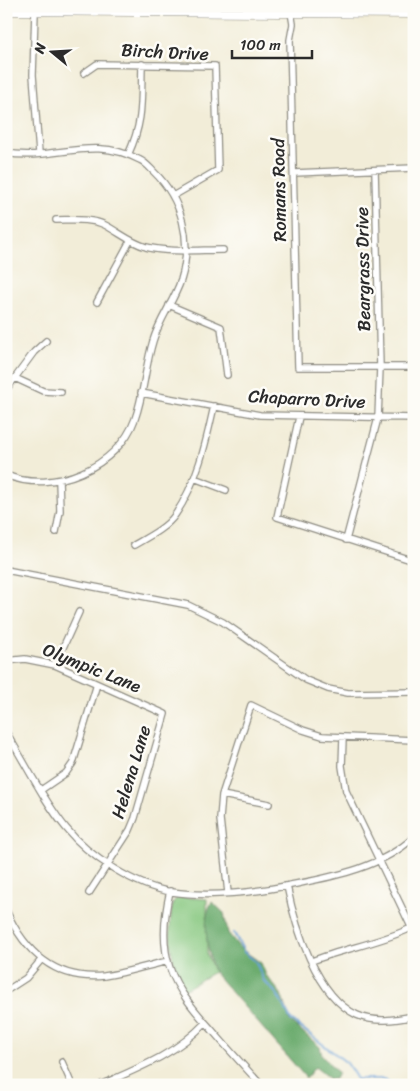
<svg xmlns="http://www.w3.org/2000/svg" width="420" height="1091" font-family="Sriracha,sans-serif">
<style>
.green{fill:#86c77f;stroke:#587955}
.forest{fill:#6cac6e;stroke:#4c6c4c}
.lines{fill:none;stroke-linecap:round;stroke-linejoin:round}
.stream{stroke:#68a1d7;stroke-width:2}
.minor-casing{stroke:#8e8c82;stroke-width:8}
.major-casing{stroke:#8e8c82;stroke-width:9}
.minor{stroke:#fff;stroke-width:5.5}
.major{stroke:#fff;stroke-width:8}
.labels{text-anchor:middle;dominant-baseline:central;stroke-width:5;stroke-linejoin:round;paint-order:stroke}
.street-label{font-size:18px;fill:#2b2b2b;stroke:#fdfcf7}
</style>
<rect width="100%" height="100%" fill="#fdfcf7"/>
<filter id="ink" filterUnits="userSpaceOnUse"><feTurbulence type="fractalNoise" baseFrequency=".02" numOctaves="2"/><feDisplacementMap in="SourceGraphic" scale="10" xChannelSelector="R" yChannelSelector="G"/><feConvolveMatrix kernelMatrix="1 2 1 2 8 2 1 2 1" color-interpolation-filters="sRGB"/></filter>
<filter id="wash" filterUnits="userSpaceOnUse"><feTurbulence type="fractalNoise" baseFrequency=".0096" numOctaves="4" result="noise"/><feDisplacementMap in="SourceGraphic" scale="20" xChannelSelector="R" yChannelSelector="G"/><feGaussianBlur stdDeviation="1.12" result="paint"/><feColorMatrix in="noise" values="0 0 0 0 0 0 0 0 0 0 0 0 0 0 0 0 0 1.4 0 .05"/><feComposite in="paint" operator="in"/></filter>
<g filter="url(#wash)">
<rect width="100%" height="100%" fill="#f2edd8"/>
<path class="green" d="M178 897 207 899V954L214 972 184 990C170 960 167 934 173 902Z"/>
<path class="forest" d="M212 902 224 913 228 933 240 948 261 963 266 975 281 994 290 1021 320 1047 322 1055 338 1073 335 1079H330L315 1067 306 1078 214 972C208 954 201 918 212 902Z"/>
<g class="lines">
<path class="stream" d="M234 933 244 952 256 962 264 981 277 994 291 1020 347 1063 357 1079H384L394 1085"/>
</g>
</g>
<g filter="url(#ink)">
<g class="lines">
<g class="minor-casing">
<path id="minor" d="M35 12 33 75 39 153
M291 12 293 24 290 40 298 367H414
M84 73 97 64 215 66 218 170 173 196
M6 153C53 162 91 134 140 160 145 162 150 168 154 172 182 199 193 241 181 280 174 301 159 320 153 341 145 367 144 394 135 419 118 467 53 495 6 475
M128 155C144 121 141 101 142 64
M294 173 414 168
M56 220C72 220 91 218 105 225 120 233 130 242 146 247 170 253 198 250 223 250
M97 302 130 241
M169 305 221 327 227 375
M15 378 43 391 61 392
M6 390 34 352 46 341
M141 393 260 415 414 418
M299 417 277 517 414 561
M194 478 226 490
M56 532 60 511 59 480
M346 540 378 418 380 367 375 170
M134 545C148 537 166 528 175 515 197 483 206 443 214 406
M6 570 188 605 223 622 306 680 328 689 348 693 414 692
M6 661 25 659 55 665 165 714 135 818 130 830 89 893
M55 665 79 612
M6 732C26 764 43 800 66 828 89 857 135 886 172 892 211 898 257 892 296 884 337 876 382 867 414 837
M343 738 342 766 346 791 414 933
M41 790 66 773 73 763 97 684
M222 795 269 804
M287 886C295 926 316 996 357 1015 375 1023 395 1020 414 1016
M170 891C155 955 170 984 212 1030 228 1049 245 1067 261 1085
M228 893 220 819 222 795 251 705 303 730 322 736 414 740
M6 910C24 951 55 981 104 976 125 973 147 966 168 961
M312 961C345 948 380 943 411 928
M6 991 26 978 41 960
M62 1062 72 1085
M100 1085C139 1068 176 1054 205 1023"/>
</g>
<g class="major-casing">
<path id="major" d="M6 11 414 14"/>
</g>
<use href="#minor" class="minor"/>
<use href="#major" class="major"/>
</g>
</g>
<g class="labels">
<g class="street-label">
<text transform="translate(165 52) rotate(3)">Birch Drive</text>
<text transform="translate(279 190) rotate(-91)">Romans Road</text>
<text transform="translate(363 269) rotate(-91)">Beargrass Drive</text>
<text transform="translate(307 399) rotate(3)">Chaparro Drive</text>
<text transform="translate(92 668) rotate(22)">Olympic Lane</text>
<text transform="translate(131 772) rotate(-73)">Helena Lane</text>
</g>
</g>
<rect width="420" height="1091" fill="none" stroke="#fdfcf7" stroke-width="25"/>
<g transform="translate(52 52) rotate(288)" stroke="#fdfcf7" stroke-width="4" paint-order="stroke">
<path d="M0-4L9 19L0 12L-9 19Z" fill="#2b2b2b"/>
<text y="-8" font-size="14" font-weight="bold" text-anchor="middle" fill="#2b2b2b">N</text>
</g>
<path d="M232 50v8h80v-8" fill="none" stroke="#2b2b2b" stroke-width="2.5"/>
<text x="240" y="50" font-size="15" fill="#2b2b2b" stroke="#fdfcf7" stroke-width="4" paint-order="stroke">100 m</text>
</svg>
